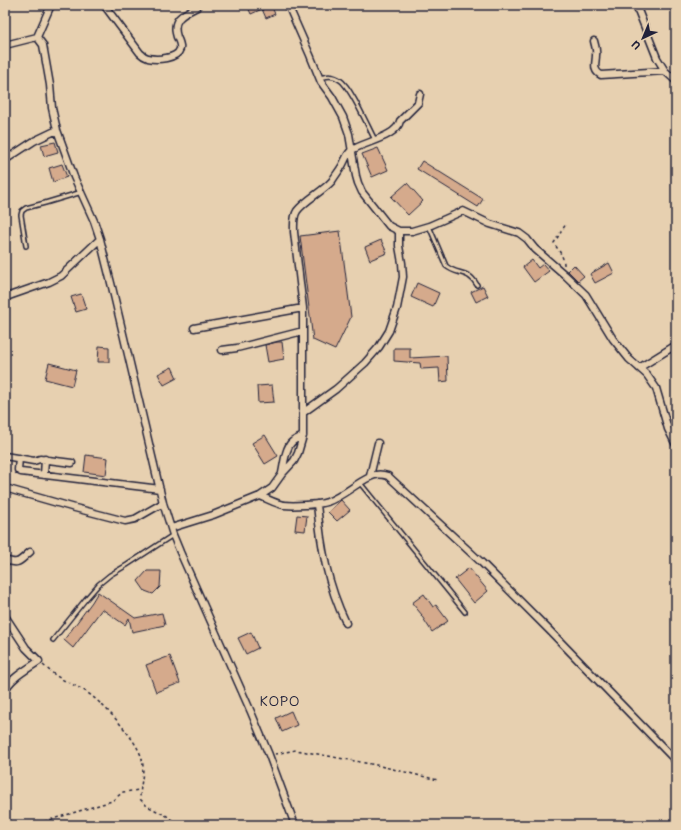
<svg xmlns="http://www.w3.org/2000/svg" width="681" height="830" font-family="Mali,sans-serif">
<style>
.building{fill:#d5aa8c;stroke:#22223b}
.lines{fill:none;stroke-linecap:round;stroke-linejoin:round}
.lane-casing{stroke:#22223b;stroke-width:6}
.street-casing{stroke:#22223b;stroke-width:9}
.path{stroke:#22223b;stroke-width:1.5;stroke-dasharray:3 3;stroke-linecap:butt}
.lane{stroke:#e7d0b0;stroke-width:3}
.street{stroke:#e7d0b0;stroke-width:6}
.labels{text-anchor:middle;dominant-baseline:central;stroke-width:3.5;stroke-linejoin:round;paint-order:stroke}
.quarter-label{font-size:13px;letter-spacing:1px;fill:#22223b;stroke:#e7d0b0}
</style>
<rect width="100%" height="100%" fill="#e7d0b0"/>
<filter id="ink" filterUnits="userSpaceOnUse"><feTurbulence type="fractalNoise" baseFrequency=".025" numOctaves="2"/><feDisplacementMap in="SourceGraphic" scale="8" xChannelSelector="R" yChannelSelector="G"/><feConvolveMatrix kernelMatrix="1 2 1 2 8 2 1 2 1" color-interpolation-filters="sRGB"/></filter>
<g filter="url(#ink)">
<path class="building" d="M247 5H271L275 14 266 18 262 9 251 14Z
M55 142 58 152 44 156 41 145Z
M378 148 388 170 372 177 362 154Z
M422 161 483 199 478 207 417 169Z
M62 164 67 177 53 182 49 168Z
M407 183 423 201 408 215 391 197Z
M340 231 351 317 335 350 313 340 300 236Z
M381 240 387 253 370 260 365 247Z
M532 260 538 268 543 264 549 271 534 282 523 267Z
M609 263 614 273 595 283 590 274Z
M574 265 584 276 578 281 568 271Z
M417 283 439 293 433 307 411 297Z
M483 286 488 296 476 302 471 292Z
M81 294 86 309 76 312 71 297Z
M277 342H282L284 359 268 362 265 345Z
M99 346 109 347V362H98Z
M394 348H410V358L447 356 448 381 440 382 439 368 421 369 420 363 394 361Z
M49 363 76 370 72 386 45 379Z
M172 367 177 378 164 385 158 374Z
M272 385 274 402 258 403 257 386Z
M265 435 278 456 265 464 252 443Z
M86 455 108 458 106 475 84 472Z
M341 500 350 510 337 521 328 512Z
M297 515 307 516 305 531 295 530Z
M469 568 488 591 474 603 455 579Z
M147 571H161L160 587 153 594 145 591 138 581Z
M98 592 135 618 162 613 165 625 132 632 129 618 125 625 102 609 73 648 64 640 92 602Z
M424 594 433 607 436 605 448 621 432 632 421 615H422L412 603Z
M251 632 258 648 246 654 238 638Z
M170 656 180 683 156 692 146 665Z
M291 711 297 725 282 732 276 718Z"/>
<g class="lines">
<g class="lane-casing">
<path id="lane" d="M319 78C327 76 333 75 340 80 351 87 368 127 375 140
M429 226 446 266C458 276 468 269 477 285
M26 246 21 215 22 211 26 208 45 203 82 192
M360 483 465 612
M53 640 85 600 99 584 110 575 127 565 173 535"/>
</g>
<g class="street-casing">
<path id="street" d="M51 5 37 37 43 45 50 85 52 108 57 130 74 177 94 221 100 239 112 287 163 503 173 535 180 552 251 712 269 755 295 825
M104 5 140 53C143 56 145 57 148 58 157 60 177 59 180 49 181 45 179 41 177 37 171 19 183 14 197 7
M288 5 310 55 321 82 332 97 343 117 349 134 356 176 358 183 362 192 389 226 399 231H412L429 226 463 211 490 224 519 233 527 239 535 249 565 275 586 295 613 339 629 359 647 375 656 388 668 429 676 445
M636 5 657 58 665 71 676 81
M594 41C595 46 597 50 596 55 596 63 592 70 601 75L665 71
M5 45 37 37
M5 160 34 141 57 130
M5 299 9 296 49 282 61 276 100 239
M194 328 303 308
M222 350 237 348 303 331
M639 368 676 345
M304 412 336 389 365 363 379 347 389 331 397 308 403 277 402 263 399 246V231
M5 456 34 461 40 459 72 463
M19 458 18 470 19 471 21 472 160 489
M282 473C284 465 285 448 292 442 295 439 300 438 303 436
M44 475 45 459
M370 476 378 443
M5 488 75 508 125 521 135 519 163 503
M260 496C268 499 276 504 284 505 293 506 318 505 327 502 343 496 355 484 370 477 375 474 382 474 388 476L482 563 549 630 676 761
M317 504C321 547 327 584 346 623
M171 528 213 515 260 496 272 488 282 474 294 461 298 453 303 436V308L294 232C294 225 293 217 297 211 305 200 322 192 332 181 335 176 339 171 342 166 345 161 347 153 352 150 364 142 397 137 400 121L418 103 420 94
M5 560C20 565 19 561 30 552
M5 616 26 648 39 661C28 669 10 678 5 691"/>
</g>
<path class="path" d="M564 265C564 256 558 250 554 243L566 224
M43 665C49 670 54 675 60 678 68 683 77 686 85 691 102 702 137 739 142 759 145 771 140 785 140 799L147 806 167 816 178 825
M275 754 296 750 376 765 438 780
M33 825 112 801 123 792 140 790"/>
<use href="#lane" class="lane"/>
<use href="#street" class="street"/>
</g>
</g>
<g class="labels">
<g class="quarter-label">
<text x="280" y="700">KOPO</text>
</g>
</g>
<rect width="681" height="830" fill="none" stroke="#e7d0b0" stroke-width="20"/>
<rect x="10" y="10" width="661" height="810" fill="none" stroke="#22223b" stroke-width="1.5" filter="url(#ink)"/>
<g transform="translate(643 38) rotate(224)" stroke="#e7d0b0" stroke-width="3" paint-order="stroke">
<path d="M0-3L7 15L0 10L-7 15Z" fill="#22223b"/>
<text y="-6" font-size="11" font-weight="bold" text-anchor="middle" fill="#22223b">U</text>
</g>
</svg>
